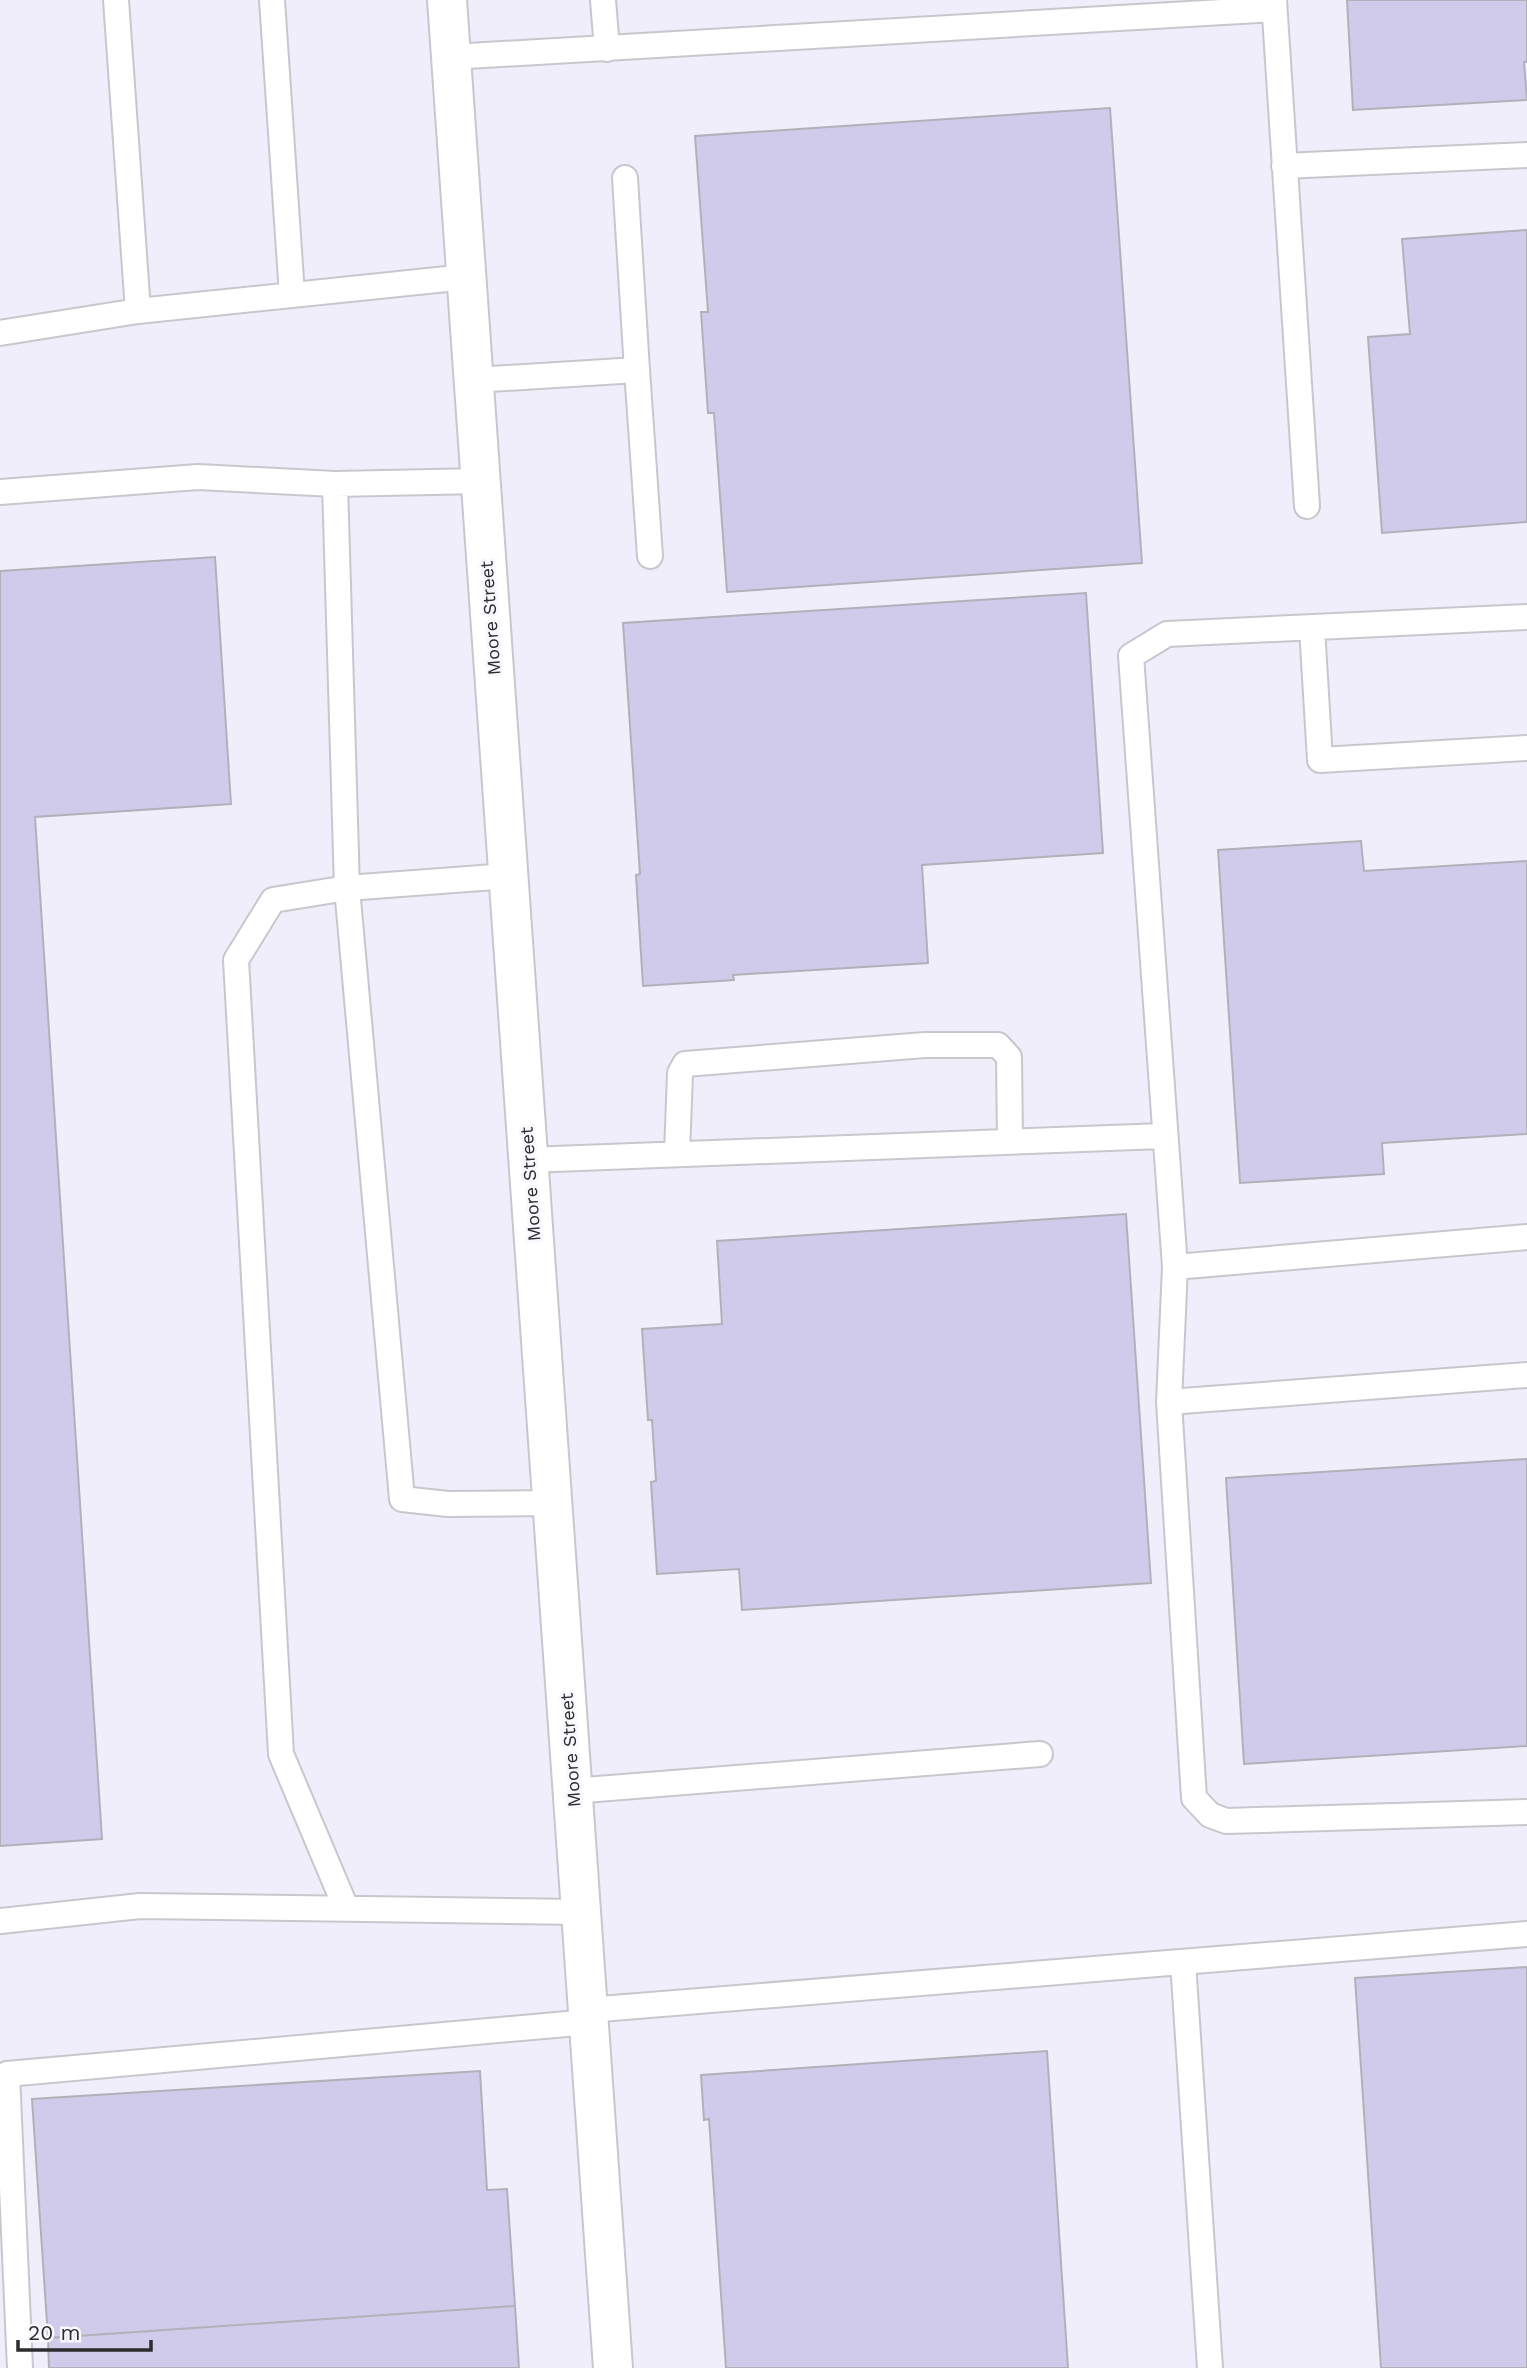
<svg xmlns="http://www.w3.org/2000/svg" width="1527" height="2368" font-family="'Work Sans',sans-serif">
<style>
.built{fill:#f1eefc}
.building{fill:#d0caeb;stroke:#b2b1b7;stroke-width:2}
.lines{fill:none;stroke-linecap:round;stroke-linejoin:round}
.lane-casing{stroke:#c8c7cd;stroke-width:28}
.street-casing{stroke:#c8c7cd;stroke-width:42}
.lane{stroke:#fff;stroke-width:24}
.street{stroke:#fff;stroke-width:38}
.labels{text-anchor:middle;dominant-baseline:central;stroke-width:6;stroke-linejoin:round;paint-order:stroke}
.street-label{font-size:18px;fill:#2c2b2d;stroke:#f8f7fd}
</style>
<rect width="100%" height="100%" fill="#f8f7fd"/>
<path class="built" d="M0 0H1527V2368H0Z"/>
<path class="building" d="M1347 0H1527V62H1524L1527 100 1353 110Z
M1110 108 1142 563 727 592 714 413H708L701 312H708L695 136Z
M1527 230V522L1382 533 1368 337 1410 334 1402 239Z
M215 557 231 804 35 817 102 1839 0 1846V571Z
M1086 593 1103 853 922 865 928 963 733 975 734 980 643 986 636 875 640 874 623 623Z
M1361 841 1364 871 1527 861V1134L1382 1143 1384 1174 1240 1183 1218 850Z
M1126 1214 1151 1583 742 1610 739 1569 657 1574 651 1482 656 1481 652 1420H648L642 1329 722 1324 717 1241Z
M1527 1459V1746L1244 1764 1226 1478Z
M1527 1967V2368H1381L1355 1978Z
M1047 2051 1068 2368H726L709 2119 704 2120 701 2075Z
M480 2071 487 2190 507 2189 515 2306 48 2338 32 2099Z
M515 2306 519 2368H49L48 2338Z"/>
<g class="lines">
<g class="lane-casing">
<path id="lane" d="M116 0 138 311 466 277
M272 0 292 295
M603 0 607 49
M1274 0 1307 506
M451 57 1274 9
M1284 166 1527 155
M625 178 637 370
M0 333 138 311
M474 380 637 370 650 556
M335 484 347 888 402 1499 448 1504 553 1503
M0 492 198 477 335 484 481 481
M1527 617 1167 634 1131 656 1175 1267 1527 1237
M1312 628 1320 760 1527 748
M677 1154 680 1073 685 1064 925 1045H998L1009 1057 1010 1141
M528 1160 1163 1136
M1175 1267 1169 1402 1527 1375
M1169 1402 1194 1798 1210 1815 1226 1821 1527 1812
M572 1791 1040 1754
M346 1908 281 1754 236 960 273 900 347 888 508 876
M0 1921 140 1906 581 1912
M1183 1962 1210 2368
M588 2010 1527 1934
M20 2368 7 2074 589 2022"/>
</g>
<g class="street-casing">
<path id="street" d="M447 0 613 2368"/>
</g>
<use href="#lane" class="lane"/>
<use href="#street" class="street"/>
</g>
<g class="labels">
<g class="street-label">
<text transform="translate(490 618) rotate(-94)">Moore Street</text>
<text transform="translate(530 1184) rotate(-94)">Moore Street</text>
<text transform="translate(570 1750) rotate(-94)">Moore Street</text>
</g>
</g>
<path d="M18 2340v10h133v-10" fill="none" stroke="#2c2b2d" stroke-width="3.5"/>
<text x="28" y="2340" font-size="21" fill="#2c2b2d" stroke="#f8f7fd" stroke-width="5" paint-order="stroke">20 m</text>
</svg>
